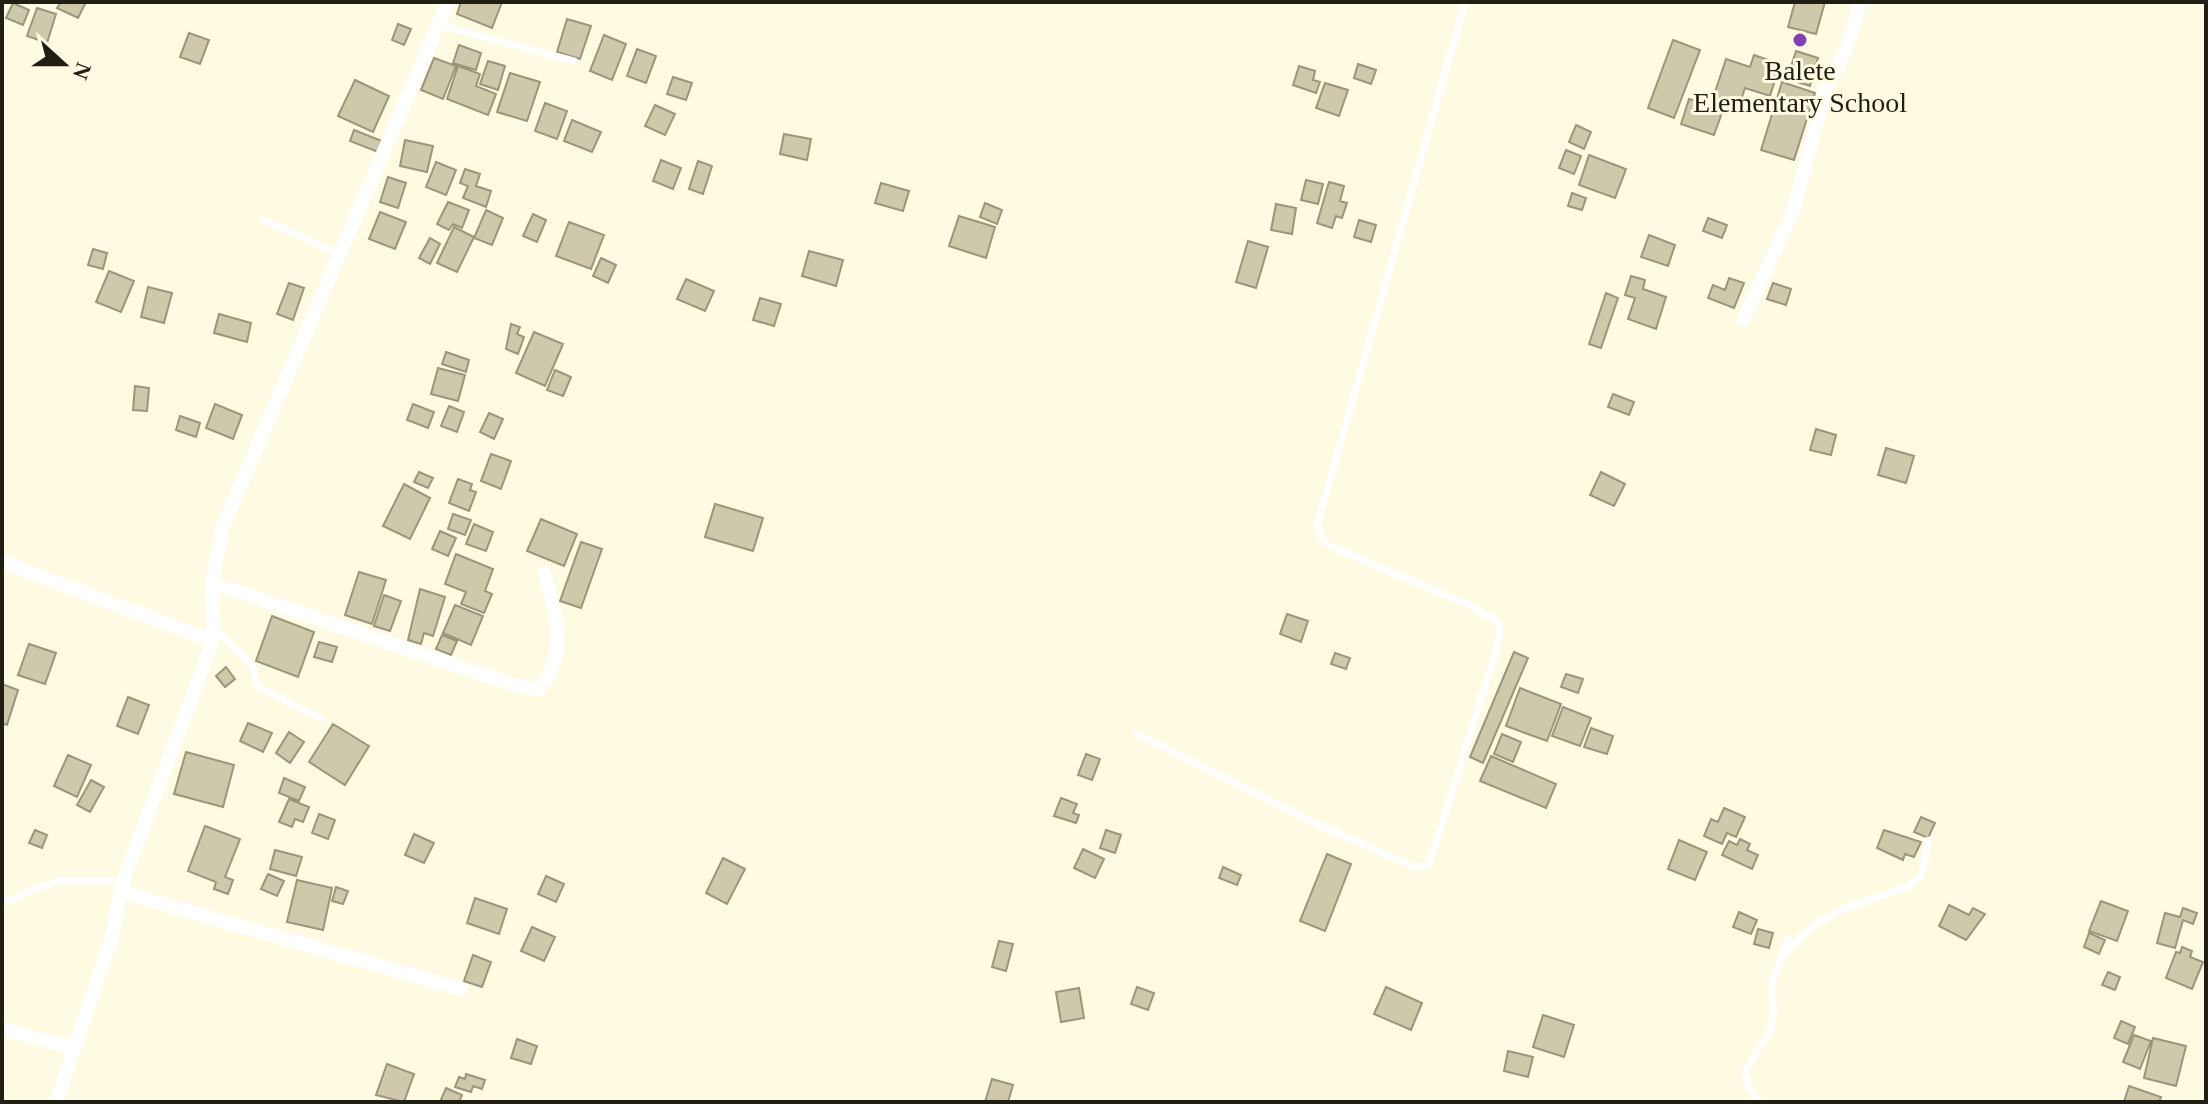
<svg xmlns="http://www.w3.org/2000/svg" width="2208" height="1104" font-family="'Times New Roman',serif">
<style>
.building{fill:#cec9ab;stroke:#9b967a;stroke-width:2}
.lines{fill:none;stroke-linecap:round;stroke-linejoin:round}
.service{stroke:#fff;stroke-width:7}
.minor{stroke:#fff;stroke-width:14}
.poi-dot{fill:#843fb3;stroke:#fffae2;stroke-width:3}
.labels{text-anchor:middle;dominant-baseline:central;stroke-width:6;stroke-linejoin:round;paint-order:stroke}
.poi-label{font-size:28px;fill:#211f14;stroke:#fffae2}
</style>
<rect width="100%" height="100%" fill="#fffae2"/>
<path class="building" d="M61 2H86L78 18 57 8Z
M461 2H502L492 28 457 14Z
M1795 2H1825L1816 34 1788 27Z
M13 3 29 10 23 25 6 18Z
M37 8 56 14 47 43 27 36Z
M567 19 591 26 580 59 557 52Z
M398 24 411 29 404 45 392 40Z
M189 33 209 40 200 64 180 57Z
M604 35 626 44 612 80 590 71Z
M1673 40 1700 50 1674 118 1648 108Z
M459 45 481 53 476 70 453 63Z
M637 49 656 56 646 83 627 76Z
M1796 51 1818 58 1810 86 1787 79Z
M1754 55 1780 64 1770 96 1745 88 1739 106 1713 98 1726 59 1750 67Z
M434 58 456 66 443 99 421 90Z
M488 61 505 66 498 90 480 84Z
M1358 64 1376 70 1371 84 1354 78Z
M458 66 480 74 476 86 496 94 488 115 447 99Z
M1299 66 1315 71 1313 80 1320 82 1316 93 1293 85Z
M510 73 540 82 527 121 497 112Z
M673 77 692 83 686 100 667 94Z
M355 80 389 96 373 132 338 116Z
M1782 82 1815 93 1794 160 1761 150Z
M1325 83 1348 90 1339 116 1316 108Z
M1689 99 1723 110 1714 135 1681 124Z
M545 103 567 111 557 139 535 131Z
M655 105 675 114 665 135 645 126Z
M572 120 601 132 592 152 564 141Z
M1576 125 1591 132 1584 149 1569 142Z
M354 130 382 141 378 152 350 141Z
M784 134 811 139 807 160 780 154Z
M405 140 433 146 427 172 400 166Z
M1566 150 1581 156 1574 174 1559 168Z
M1589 155 1626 169 1615 198 1579 185Z
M661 160 681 168 673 189 653 181Z
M698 161 712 166 703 194 689 189Z
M436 162 456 170 446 195 426 187Z
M465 169 480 174 476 186 491 191 486 207 463 198 468 186 460 183Z
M388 177 406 183 398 208 380 202Z
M1306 180 1323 184 1318 204 1301 200Z
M1329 182 1344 186 1340 201 1347 203 1342 218 1336 216 1332 228 1317 223Z
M881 183 909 191 903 211 875 203Z
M1572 193 1586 198 1582 210 1568 206Z
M448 202 469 210 462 228 453 224 449 230 437 224Z
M985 203 1002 210 997 224 980 217Z
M1276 204 1296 208 1292 234 1271 230Z
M486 210 503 218 492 245 474 238Z
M380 212 406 222 395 249 369 239Z
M533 214 546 220 537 242 523 236Z
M959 216 995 227 986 258 949 246Z
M1708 218 1727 225 1722 238 1703 231Z
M1359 220 1376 225 1371 242 1354 237Z
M569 222 604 235 591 269 556 256Z
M454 227 474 237 457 272 437 263Z
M1649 235 1675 245 1668 266 1641 257Z
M430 238 440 244 430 264 419 258Z
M1248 241 1268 247 1256 288 1236 282Z
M93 249 107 253 103 269 88 265Z
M809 251 843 260 836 286 802 276Z
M601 258 616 265 608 283 593 276Z
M109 271 134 281 121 312 96 302Z
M1631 276 1645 280 1643 289 1666 297 1656 329 1628 319 1635 298 1625 295Z
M1729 278 1744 283 1734 308 1708 298 1713 285 1725 290Z
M686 279 714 291 705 311 677 299Z
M289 283 304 288 293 320 277 314Z
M1773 283 1791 289 1786 305 1767 299Z
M148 287 172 293 164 323 141 317Z
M1606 293 1618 298 1601 348 1589 344Z
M760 298 781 304 774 326 753 320Z
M219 314 251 323 247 342 214 333Z
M511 324 520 327 517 334 524 337 518 354 506 349Z
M534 332 563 344 545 386 516 373Z
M446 352 469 360 466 372 442 364Z
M438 368 465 375 458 401 431 394Z
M555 370 571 377 563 396 547 390Z
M135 386 149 388 147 411 133 410Z
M1613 394 1634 402 1629 415 1608 407Z
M215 404 242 415 233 439 206 428Z
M413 404 434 412 428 428 407 420Z
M449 406 464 412 457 432 441 426Z
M489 413 503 419 494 439 480 432Z
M180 416 200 423 196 437 176 430Z
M1816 429 1836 435 1831 455 1810 450Z
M1886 448 1914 456 1906 483 1878 475Z
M491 454 511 461 501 489 481 481Z
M419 472 433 478 428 488 414 482Z
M1601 472 1625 484 1614 506 1590 495Z
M458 479 472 484 470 490 476 492 469 511 449 503Z
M404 484 430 498 410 539 383 526Z
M715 504 763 518 753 551 705 537Z
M453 514 471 520 465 535 448 529Z
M541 519 577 534 564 566 527 551Z
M474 524 493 532 486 551 466 544Z
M440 531 456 538 448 556 432 549Z
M581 542 602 549 581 608 560 601Z
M456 554 493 569 485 591 492 594 484 613 461 604 466 592 445 584Z
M359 572 386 580 372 624 345 615Z
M420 589 445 597 433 636 424 633 421 644 408 640Z
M384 595 401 601 390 631 374 626Z
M455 605 483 616 471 645 443 633Z
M1287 614 1308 621 1301 642 1280 634Z
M272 616 314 632 298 677 256 661Z
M442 635 457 641 451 655 436 649Z
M319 642 337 647 332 662 314 657Z
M29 644 56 653 45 684 18 675Z
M1514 652 1528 658 1483 763 1470 757Z
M1335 653 1350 658 1346 669 1331 664Z
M226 667 235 679 225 687 216 676Z
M1566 674 1583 679 1578 693 1561 687Z
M2 684 18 690 7 725 2 723Z
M1520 688 1561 704 1547 741 1506 726Z
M128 697 149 705 138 734 117 726Z
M1563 707 1591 718 1580 746 1552 736Z
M248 723 272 733 263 752 240 741Z
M333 724 369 746 345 785 309 762Z
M1591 728 1613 736 1607 754 1584 747Z
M289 732 304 742 290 763 276 753Z
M1502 734 1521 742 1513 762 1494 754Z
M186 752 234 765 223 807 174 794Z
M1086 754 1100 759 1092 780 1078 775Z
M68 755 91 765 77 797 54 786Z
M1491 756 1556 784 1546 808 1480 781Z
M284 778 305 787 299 801 279 793Z
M91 780 104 787 90 812 77 805Z
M1061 798 1077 804 1073 813 1079 815 1076 823 1054 816Z
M289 799 309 807 303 822 295 819 292 827 279 822Z
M1724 808 1745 817 1736 837 1727 833 1722 844 1704 836 1711 819 1718 822Z
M319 814 335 820 328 839 312 833Z
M1921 817 1935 823 1928 838 1914 832Z
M205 826 240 839 225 877 233 880 228 894 214 889 216 882 188 871Z
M35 830 47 835 42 848 29 843Z
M1106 830 1121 835 1115 853 1100 848Z
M1884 830 1921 842 1914 857 1905 854 1903 860 1877 848Z
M414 834 434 843 424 863 405 855Z
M1740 839 1750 844 1747 850 1758 855 1752 869 1722 855 1729 841 1737 845Z
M1679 840 1707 852 1695 880 1668 869Z
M1083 849 1104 859 1095 878 1074 868Z
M275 850 302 857 296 876 270 869Z
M1327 854 1351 864 1325 931 1300 921Z
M723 858 745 869 727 904 706 893Z
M1223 867 1241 875 1237 885 1219 878Z
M268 874 284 881 277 896 261 889Z
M546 876 564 884 556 902 538 894Z
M297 880 332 888 323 930 287 922Z
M336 887 348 891 343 904 332 901Z
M475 898 507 909 499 934 467 923Z
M2101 901 2128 911 2117 941 2089 931Z
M1949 905 1969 915 1973 908 1985 914 1966 940 1939 926Z
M2183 908 2197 913 2193 924 2183 920 2175 948 2157 943 2165 913 2180 917Z
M1739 912 1757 920 1751 934 1733 927Z
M532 927 555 937 544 961 521 951Z
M1758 929 1773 933 1769 948 1754 944Z
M2089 933 2105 940 2099 954 2084 947Z
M999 941 1013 944 1006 971 992 967Z
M2182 947 2192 951 2190 957 2203 962 2192 989 2166 978 2176 952 2180 953Z
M473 955 491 962 482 987 464 981Z
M2108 972 2120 977 2115 990 2102 985Z
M1137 987 1154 993 1148 1010 1131 1004Z
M1386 987 1422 1003 1411 1030 1374 1014Z
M1079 988 1084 1018 1061 1022 1056 992Z
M1543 1015 1574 1025 1564 1057 1533 1047Z
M2121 1021 2135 1027 2128 1044 2114 1038Z
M2134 1035 2151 1041 2140 1069 2123 1062Z
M2153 1038 2186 1046 2176 1086 2144 1078Z
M517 1039 537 1046 531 1064 511 1058Z
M1508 1051 1533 1057 1528 1077 1504 1071Z
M387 1064 414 1074 404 1102 376 1095Z
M466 1074 485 1080 482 1089 473 1086 471 1092 455 1087 459 1077 465 1079Z
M992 1079 1013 1085 1008 1102H985Z
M2129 1086 2161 1097 2159 1102H2124Z
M446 1088 462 1095 459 1102H440Z"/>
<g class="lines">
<path class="service" d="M439 25 574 61
M264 220 339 254
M214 628 252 665 257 686 321 719
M1136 733 1315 823 1412 866 1423 867 1430 862 1495 654 1500 632 1497 621 1465 603 1332 547 1322 540 1317 526 1465 2
M2 903 56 881H123
M1783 955 1815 924 1846 908 1909 886 1922 875 1928 840
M1759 1102 1748 1086 1745 1071 1770 1031 1774 1010 1771 985 1788 938"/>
<path class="minor" d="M1743 320 1793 212 1826 89 1846 50 1861 2
M2 562 213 641
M212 583 511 684 539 690C569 655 555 612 544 573
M121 892 461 989
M2 1029 74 1048
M56 1102 111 940 123 881 213 641 212 583 223 526 448 2"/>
</g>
<circle class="poi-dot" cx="1800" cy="40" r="8"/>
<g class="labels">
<g class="poi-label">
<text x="1800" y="70">Balete<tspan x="1800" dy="32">Elementary School</tspan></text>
</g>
</g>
<rect width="2208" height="1104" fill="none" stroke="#211f14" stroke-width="8"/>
<g transform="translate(64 64) rotate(111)" stroke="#fffae2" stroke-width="6" paint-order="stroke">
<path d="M0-6L14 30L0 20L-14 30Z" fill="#211f14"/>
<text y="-12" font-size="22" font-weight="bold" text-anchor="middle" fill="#211f14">N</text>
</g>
</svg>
